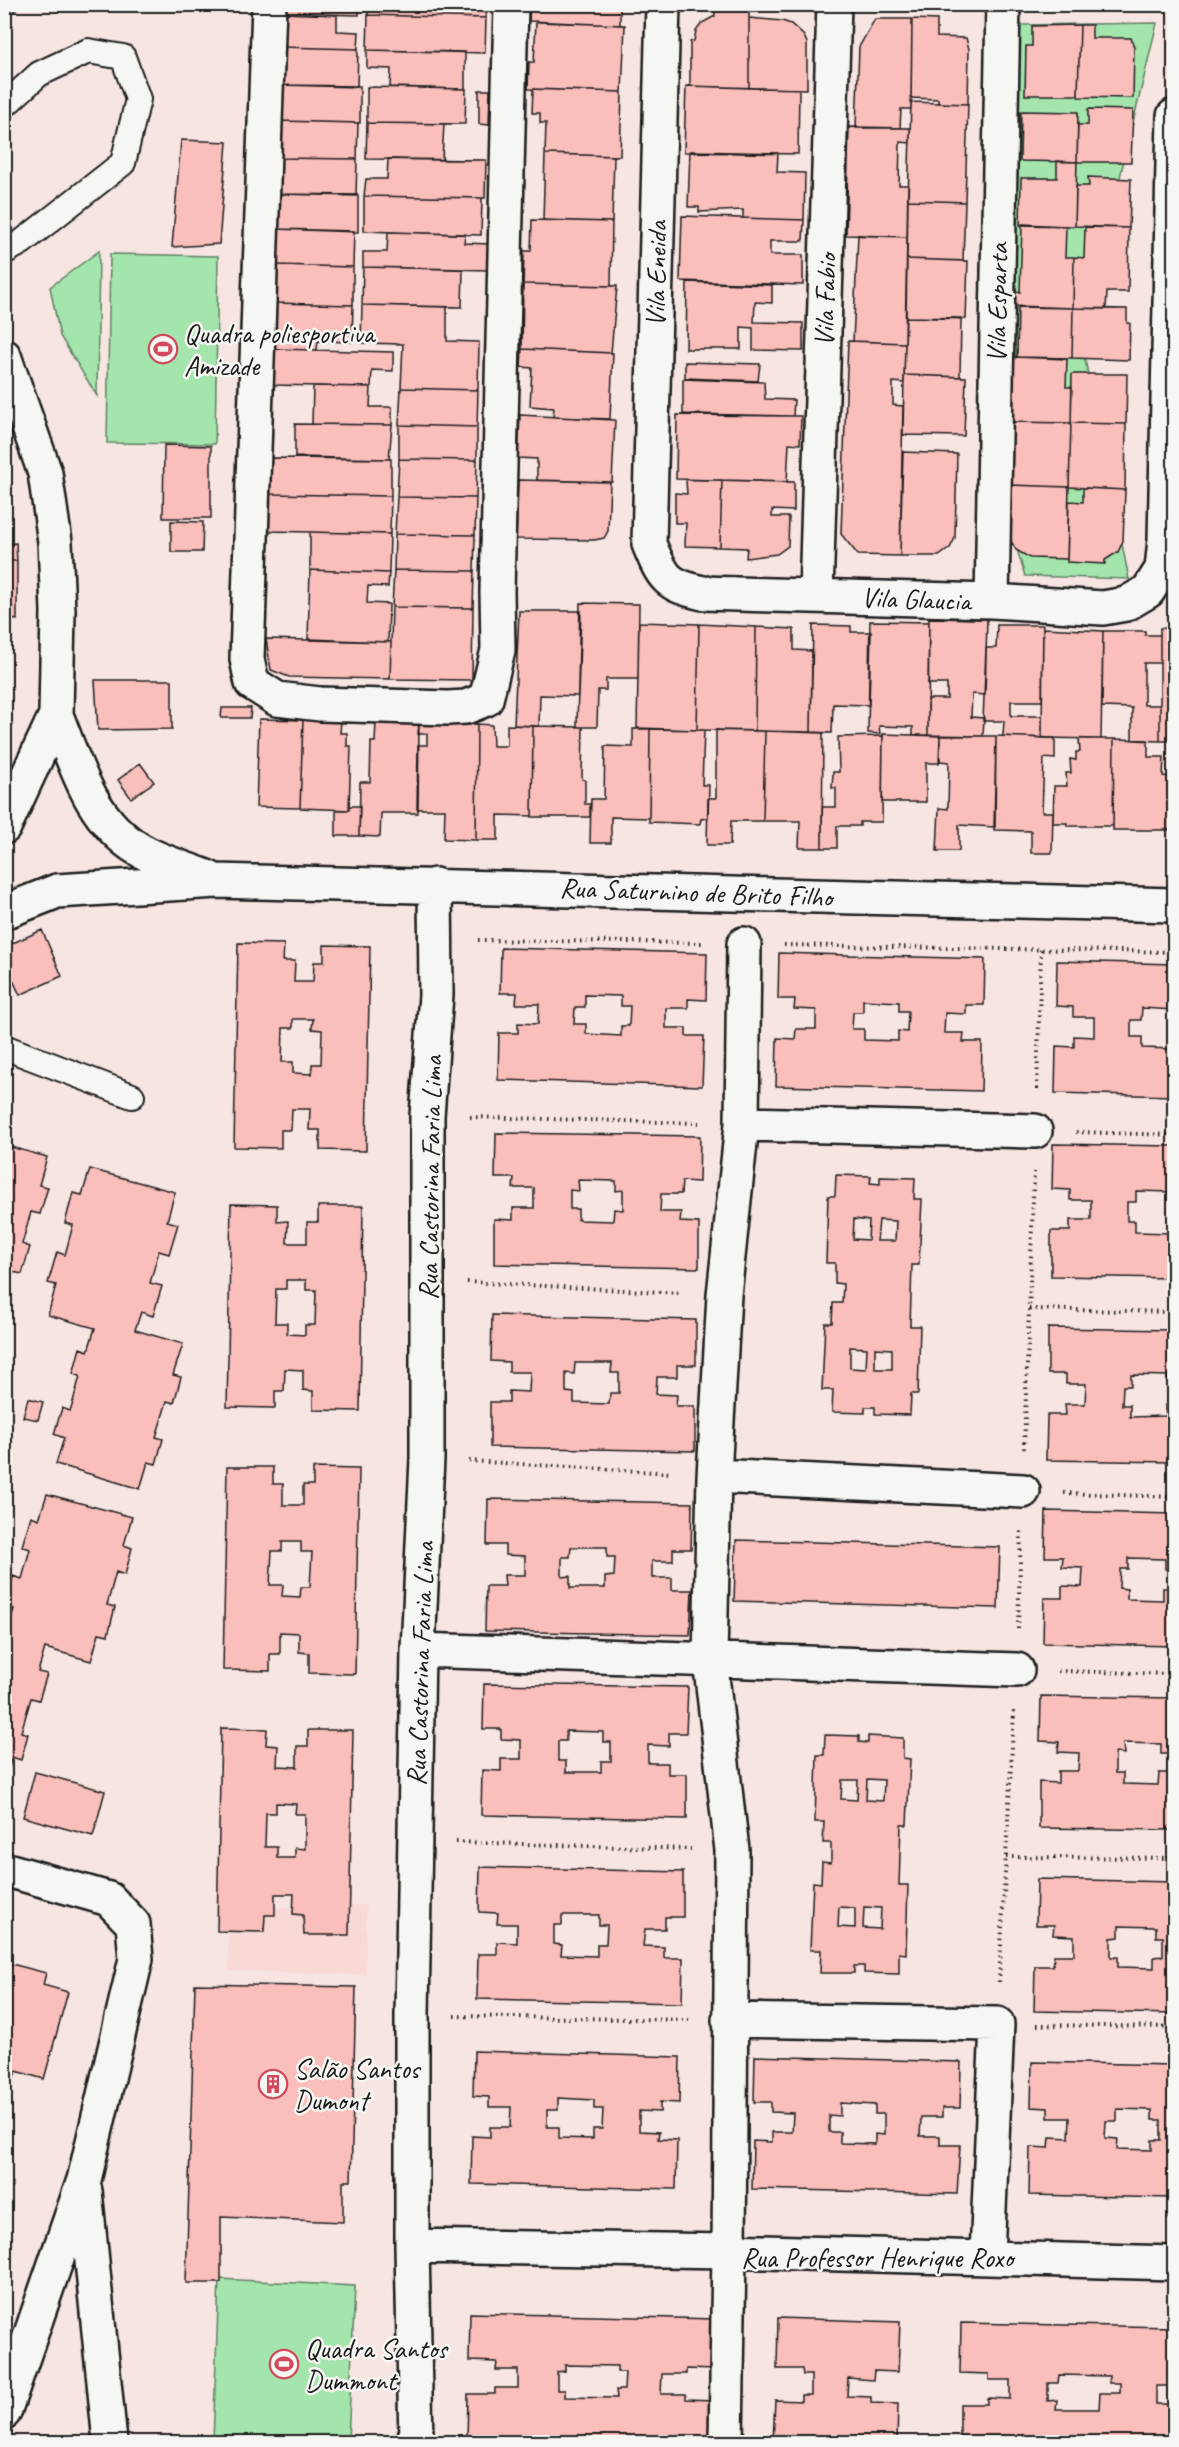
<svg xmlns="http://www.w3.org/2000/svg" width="1179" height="2447" font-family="Caveat,sans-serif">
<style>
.built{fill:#f8d9d6}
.green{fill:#a4e5ad;stroke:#608064;stroke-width:1.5}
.building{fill:#fabebb;stroke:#1c1c1c;stroke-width:1.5;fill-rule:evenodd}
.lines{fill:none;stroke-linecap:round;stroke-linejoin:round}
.service-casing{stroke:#1c1c1c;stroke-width:28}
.minor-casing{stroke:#1c1c1c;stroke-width:38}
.path{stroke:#1c1c1c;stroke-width:4;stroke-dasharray:1.5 4.5;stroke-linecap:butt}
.service{stroke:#f6f6f2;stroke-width:24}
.minor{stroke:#f6f6f2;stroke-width:33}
.labels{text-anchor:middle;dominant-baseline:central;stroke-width:5;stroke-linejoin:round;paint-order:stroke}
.street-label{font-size:28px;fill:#1c1c1c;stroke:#f6f6f2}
.poi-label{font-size:28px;fill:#1c1c1c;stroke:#f6f6f2;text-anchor:start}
</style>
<rect width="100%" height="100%" fill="#f7e5e2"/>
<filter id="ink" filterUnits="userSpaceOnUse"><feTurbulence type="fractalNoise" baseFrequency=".0167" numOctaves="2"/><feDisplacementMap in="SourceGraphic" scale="12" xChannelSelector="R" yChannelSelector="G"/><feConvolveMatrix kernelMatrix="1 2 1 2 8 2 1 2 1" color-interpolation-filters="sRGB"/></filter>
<g filter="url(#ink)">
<path class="built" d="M366 1905V1975L229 1971 227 1909Z"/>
<path class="green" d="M1157 23 1081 339 1129 579 1025 576 1009 522 1019 25Z
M99 251 97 396 60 336 50 287Z
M110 254 218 256 215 444 107 443Z
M219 2279 355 2286 348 2442H213Z"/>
<path class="building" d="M4 4H23L4 18Z
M281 4H359V15L281 13Z
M368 4H486V18L368 15Z
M530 4H620V25L529 21Z
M715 11H749V88L690 86V42L694 41 696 31 702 23 715 16Z
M281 13 337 15V31L359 32 358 49 280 47Z
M368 15 486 18 485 53 367 50Z
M749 18 782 21 791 24 804 36 807 43V89L749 88Z
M875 19H912L911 109H901L900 128H856L859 47Z
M912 19 937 20V37L966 38 969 49 968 104 938 103V99L911 98Z
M536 22 625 25 622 92 528 89 529 62H534Z
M1080 25H1092V38H1131L1134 47 1133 98 1078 97Z
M1080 25 1078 95H1025L1026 46H1032V26Z
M280 47 358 49 357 87 280 85Z
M367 50 465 52V89L390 87 391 69 367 68Z
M280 85 360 86V123L279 121Z
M686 86 799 89 798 154 684 152Z
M367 87 466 89 465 124 367 123Z
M533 89 622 92 620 156 545 154 546 123H540V113H532Z
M479 90H490L489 125 479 124Z
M911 102 968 104 965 202 908 200Z
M1088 109 1133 110 1131 162H1077L1078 125H1088Z
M1021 111 1078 112 1077 162 1020 161Z
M279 121 358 123 357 159 277 158Z
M367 123 444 124 442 160 366 159Z
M849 127 910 128V143L900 142 899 185H908L907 237 846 235Z
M181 140 227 142 219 244 172 247Z
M690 151 778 153 777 172 805 173 804 220 743 218V210L699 212V207H688Z
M545 154 614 156 612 222 543 220Z
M277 158 357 159 356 196 277 194Z
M388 159 486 160 485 198 364 196 366 179H387Z
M1057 161 1077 162 1075 226 1020 225 1021 178H1057Z
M1088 177 1131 179 1129 228 1075 226 1076 186H1089Z
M277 194 358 195V232L276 229Z
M364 196 482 198 481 235 364 231Z
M908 200 965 202 963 261 907 259Z
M682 216 804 220 803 241H770V255H803V285L680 281Z
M532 220 612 222 611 286 523 284 524 251H531Z
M1022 224 1066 226 1065 257H1074L1073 308 1015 306V291L1020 292Z
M1085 227 1129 228 1128 292H1107L1106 309 1073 308 1074 257 1084 258Z
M276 229 354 231 353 267 275 265Z
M388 232 465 234 464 243 490 244 489 270 363 267V252H387Z
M858 235 907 237 905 343 853 341Z
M907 259 968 261 966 319 906 317Z
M275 265 353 267V305L274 303Z
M363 267 463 269 462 307 362 305Z
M687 282 772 285V303L755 302 754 322 803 323V351L753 350V328L741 327V349H686Z
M523 284 617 286 611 353 522 349Z
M274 303 353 305 352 342 318 341 317 350 274 349Z
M362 305 447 307V341L479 342 478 390 401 388 403 344 361 343Z
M1018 307 1073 308 1072 358 1017 357Z
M1073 308 1127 309V323H1130L1129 360 1072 358Z
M906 317 961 318 960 377 904 375Z
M848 341 905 343 904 383 893 382V405L903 406 900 556 858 555 841 534Z
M274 349 393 352V371L372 370 371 387 272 385Z
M522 349 613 353 610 419 553 417 554 408 530 406 532 368 521 367Z
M1014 357 1067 359 1066 387H1072L1071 423 1011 422Z
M685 362 760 364 758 381 685 378Z
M1072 374H1127L1126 424 1071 423Z
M904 375 966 377 964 436 903 435Z
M683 379 764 382 765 399 794 400 793 416 683 414Z
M313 386 371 387 370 407H392V425L312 424Z
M401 388 478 390 477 427 399 425Z
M520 415 615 420 612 482 537 480V459L518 458Z
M677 415 801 416 800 444 789 443 787 482 676 479Z
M1010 422 1071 423 1069 487 1010 485Z
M1071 423 1126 424 1125 490 1069 487Z
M295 424 392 425 389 459 295 457Z
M399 425 477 427V460L399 459Z
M164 445 211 446V518H163Z
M903 452 957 454 955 538 950 548 939 556H900Z
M271 458 391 459V496L269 494Z
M399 459 477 460 476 498 397 497Z
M518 480 610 482 608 531 604 538 594 540 516 539Z
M686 480H722L720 547 685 546 686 523H675V493L687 494Z
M722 480 794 482V511L772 510V517H789L788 546 777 554 746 558 747 548 720 547Z
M1010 485 1069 487 1067 559 1030 558 1016 550 1009 537Z
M1083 488 1125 490 1123 541 1118 552 1105 560V564L1067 562 1069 501 1083 502Z
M269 494 391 496 390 534 269 531Z
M397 497 476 498 475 535 395 534Z
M171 521 203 522 202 552H171Z
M310 532 390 534 389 573 310 570Z
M395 534 475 535 474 571 394 570Z
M16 543 17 561H8L6 544Z
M8 561H17V620L10 619Z
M310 570 389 573 388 587 368 586 367 603 389 604 388 642 308 639Z
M394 570 474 571 473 608 392 607Z
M580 603 639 604 638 679H606V690H598L597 727H577Z
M392 607 473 608 472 680 390 679Z
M519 611H581L578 696 540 695 539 726 514 725Z
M929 618 987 619 985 695 972 694 971 717 984 718 983 736 928 735V699H947V684H928Z
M870 621 929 622 928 735H913V727L879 726 880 734 868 733Z
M639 622 699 624 697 730 637 728Z
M699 624 756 627 755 731 697 730Z
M813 625 851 626V632H871L869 705 833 704 832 733 811 732Z
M997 625H1043L1042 701H1011V716H1042V738L1003 736 1004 721H983L986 648H996Z
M756 627 794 629V650L812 651 811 732 755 731Z
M1043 628 1103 631 1101 739 1042 738Z
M1160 628 1174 629V741H1160Z
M1103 631H1145V635H1160V663H1144V705H1160V741L1132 740V708L1102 707Z
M266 639 391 642 390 679 289 677 271 670Z
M95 680H172V729L98 730Z
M222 708H251L250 718H221Z
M259 719 303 720 300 808 256 807Z
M303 720 341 721 340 733H347V746H351L349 810 300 808Z
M376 722 419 723 418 813H381L380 837 359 836 360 782H370L371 742H375Z
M419 723 477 724 476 840 444 839 445 809H417L418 745H427V734H418Z
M477 724 492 725 493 746H507V725L533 726 532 816 498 815V840H476Z
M533 726 583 727 582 779 585 780V804H590V817H532Z
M633 729H650L649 818 611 817V843H590L591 799H604L605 746 633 747Z
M650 729 704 730 702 785H709L708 818 701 819 700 824 649 822Z
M716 730 765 731 763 821H731L730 845H707L708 798H716Z
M765 731 823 733 822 848H799L800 821H763Z
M883 734 940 736 939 763H926V802H882Z
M883 736 882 822H860V826H837V848H822V807H836V788H832L833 772H839L838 737Z
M940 736H996L995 827 959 825V851H937L939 808 948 809 949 762 940 761Z
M996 736 1055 738V759L1044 758 1042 812H1053L1052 853H1031V831L994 830Z
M1079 739H1114L1113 826H1067V823H1053L1054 786H1067L1066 773H1071L1070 759 1076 760V752H1080Z
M1114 739 1148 740V757H1164L1163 776 1171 777 1170 830H1113Z
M1172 760 1174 761V837H1170Z
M140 763 154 782 131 798 118 780Z
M349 806H360L359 836H336V810H349Z
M42 930 62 976 20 995 4 961V947Z
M238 943 284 944 283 961H295L294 982H313L314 962H324V945L370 946 366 1151 320 1150V1130H309L310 1109H292L291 1130H281V1148L234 1147ZM293 1019H313L312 1029 322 1030 321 1064H312V1074L293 1073V1062H282L283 1028H293Z
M501 948 707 953 706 1000 688 999V1008H666V1028H686V1036H704L702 1086 498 1080 499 1033H518V1023L538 1024 539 1004H516L517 993H500ZM585 995 621 996V1006H630L629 1026H621V1036L586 1034V1024H574L575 1007H585Z
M779 953 985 959 984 1005H966V1014L945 1013 944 1033H964L963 1042H982L981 1091 776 1086 777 1038 795 1039 796 1029H816V1010L794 1009 795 999H778ZM863 1000 899 1002V1011H908L907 1032 898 1031V1041L864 1040V1029H852L853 1012H863Z
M1057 961 1174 964V1010L1142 1008 1141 1020H1131V1037H1142V1048L1174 1049V1096L1055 1093 1056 1046 1074 1047V1036L1094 1037V1017H1073V1007L1056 1006Z
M496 1133 700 1136 699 1182 682 1181 681 1194H661L660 1212H681L680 1222 699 1223V1268L494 1264V1219L513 1220V1208H534V1188H513L514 1178H495ZM578 1180 616 1181V1191L623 1190V1210L614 1209 613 1221 578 1220V1209H570V1190L579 1191Z
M1053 1144 1174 1146V1202H1172L1173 1192 1136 1191V1202H1127V1221H1135V1232L1170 1233 1171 1221H1174V1278L1051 1276V1231H1070V1220H1091V1200H1070V1190L1052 1189Z
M4 1145 47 1157 39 1185 48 1187 40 1214 31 1212 22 1244 30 1247 22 1274 13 1272 6 1300Z
M90 1169 175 1192 167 1221 178 1224 169 1254 159 1251 150 1283 162 1286 153 1316 141 1312 135 1330 183 1344 173 1375 181 1377 174 1403 167 1401 157 1434 156 1437 163 1439 156 1464 148 1462 140 1489 56 1464 64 1438 54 1434 62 1408 70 1411 71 1409 80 1376 73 1374 80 1348 88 1351 95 1328 48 1315 56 1285 48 1283 57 1252 65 1255 73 1225 65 1223 73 1193 82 1195Z
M836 1175 871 1176 870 1183 880 1184V1177L915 1178 914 1199H922L919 1265H912L910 1326H920L918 1394H911L910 1415 875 1414V1407H865V1413L832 1412 833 1390H822L825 1323H832L833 1303H842L843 1284 835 1283V1263H826L828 1196H835ZM854 1219 869 1221 868 1240 853 1239ZM879 1220 896 1221 895 1241H877ZM850 1347 867 1348 866 1369 850 1368ZM875 1348 892 1349V1369H875Z
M231 1204 277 1205V1222L288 1221 287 1243H307V1222H318V1206H363L360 1411 313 1410V1391L303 1390V1370L285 1369 284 1391H275V1408L227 1407ZM286 1280H306V1290H316L315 1325H305V1335L287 1334V1323H275L276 1289H286Z
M492 1315 696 1320V1365H677V1377H657L656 1394 677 1395 676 1406H695V1451L490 1447V1402H509V1391L529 1392 530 1372H509V1362L491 1361ZM575 1363H612L611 1373H619V1393H610L609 1404 574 1403V1393L566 1392V1373L574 1374Z
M1048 1328 1174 1330V1386H1168V1376L1131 1375V1386H1123L1122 1405H1130V1417L1166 1416V1405H1174V1462L1046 1460 1047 1415H1066L1065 1404H1085L1086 1384H1066V1374H1048Z
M28 1398 43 1402 38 1420 23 1417Z
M227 1467H273V1484H283V1505H303V1485H313V1468L359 1469 355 1674 309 1673V1653L299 1652V1633L280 1632V1654H270V1671L223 1670ZM282 1542H301V1552H312L310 1587H301L300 1597 282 1596 283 1585H270L272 1551H282Z
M47 1494 132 1517 124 1545 132 1548 125 1575 116 1572 107 1605 115 1607 108 1635 99 1633 91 1661 45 1648 38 1672 47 1674 39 1700 31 1698 21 1732 28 1734 21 1760 12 1757 4 1784V1629H8L14 1609 5 1606 13 1576 22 1579 30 1549 22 1546 31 1516 39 1519Z
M488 1499 692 1503 691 1549H673V1561H652V1578H672V1590H692L690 1635 485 1631 486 1586H505L504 1575H525V1556L505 1555V1545H487ZM571 1547H607V1557H615L614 1576 605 1577V1588H570V1576L562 1577V1557H570Z
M1046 1511 1174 1514V1646L1043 1643 1044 1598H1062V1586L1082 1587 1083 1568 1062 1567 1063 1557H1045ZM1128 1558 1165 1559V1569H1172V1588H1163V1600L1127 1599V1589L1119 1588 1120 1569H1128Z
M736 1540 1000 1547 998 1608 734 1601Z
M484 1684 688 1687 686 1733H669V1746L648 1745V1763H668V1774H687V1819L481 1815 482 1770 501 1771V1759H521V1740L501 1739V1729H483ZM566 1731 603 1732V1742H611V1761H601V1772H566V1761H558V1741H566Z
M1041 1696 1174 1698V1830L1039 1828V1782L1058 1783V1771H1078L1079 1753 1058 1752 1059 1742 1040 1741ZM1123 1743 1161 1744V1754H1168V1773H1159L1158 1785 1123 1784V1773H1115V1753L1124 1754Z
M221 1728 267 1729 266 1745 278 1746 277 1766 297 1767V1746H308V1730H353L349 1935H304L303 1915 293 1914 294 1894H275V1915H265L264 1932 217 1931ZM276 1803 296 1804 295 1814H305V1849L295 1848V1858H277V1847H265L266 1813H276Z
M825 1735 859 1736V1742L868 1743V1736L903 1738V1758L910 1759 907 1825H901L899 1885H908L906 1954 899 1953V1974L864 1973V1966H854V1973H820L821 1950H810L813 1882 821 1883 822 1862 831 1863V1843H823L824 1822H815L817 1755H824ZM867 1779 884 1780 883 1801 866 1800ZM842 1780H858L857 1800 841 1799ZM839 1907 855 1908V1928L838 1927ZM864 1907 881 1908 880 1929 863 1928Z
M35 1772 105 1791 93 1836 23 1817Z
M480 1867 683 1872V1917H665V1929H645L643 1946 664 1947V1958H683L682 2003 477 1999 478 1954H497V1942L517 1943V1924H497L498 1913 479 1912ZM562 1915H599V1925H607L606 1944H597V1956L561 1955 562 1945 554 1944V1925H562Z
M1037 1879 1174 1882V2014L1034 2011 1035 1966H1053L1054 1955H1074V1936L1053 1935 1054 1925H1036ZM1119 1926 1156 1927V1937H1163V1956L1154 1957V1968L1118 1967V1957H1111V1938L1119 1937Z
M4 1962 46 1973 43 1985 68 1992 44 2079 16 2071 12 2082 4 2080Z
M195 1984 356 1987 351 2181H343V2222L221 2217V2283H186Z
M474 2051 680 2057 679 2103 660 2102V2112L639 2111V2131L659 2132 658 2139 677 2140 676 2189 471 2184 472 2136 490 2137V2127H510L511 2107H489V2097L473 2096ZM558 2098 594 2100V2109H603L602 2129H593V2139L559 2138V2127H547V2110H558Z
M755 2056 961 2062 960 2108H942V2117H921L920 2136H940V2145H960L957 2194 752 2189 753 2141 772 2142V2132H792L793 2113 771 2112V2102H754ZM840 2103 875 2105V2114H884V2135L875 2134V2144L840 2143V2132H829V2115L840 2116Z
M1032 2062 1174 2065V2198L1029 2195 1030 2147 1049 2148 1050 2137 1069 2138 1070 2118H1048V2108L1031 2107ZM1117 2109 1152 2110V2120H1161V2140H1152V2150L1117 2149 1118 2139 1105 2138 1106 2121H1117Z
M470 2313 716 2319 715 2370 686 2369V2374H662L661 2394H686V2399L714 2400 713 2442H467L468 2394H495V2388H518V2370H496L497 2362 469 2361ZM565 2365 617 2366V2372H625L624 2390H616L617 2398 565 2397V2390H557V2372L565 2371Z
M778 2318 900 2322 898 2372 874 2371 873 2380 848 2378 847 2396 871 2397V2403L898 2404 897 2442H773L775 2400 801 2401V2395H811V2375H803L802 2369H777Z
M961 2323 1174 2327V2386H1156V2404H1174V2442H960V2404H987V2398L1010 2399V2380H989V2374L960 2373ZM1059 2375 1109 2376V2383H1120V2393H1100L1099 2409H1056L1057 2400 1048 2401V2383H1058Z"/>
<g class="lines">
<g class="service-casing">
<path id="service" d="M4 106 39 74 88 51 123 57 138 99 123 163 22 242 4 252
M4 1047 132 1096"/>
</g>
<g class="minor-casing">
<path id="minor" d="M269 4 247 659 252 683 277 699 320 704 448 708 466 707 486 699 498 650 497 591 511 4
M663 4 649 544C663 578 666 585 703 593L992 601 1103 608 1126 604 1148 591 1162 569 1165 540 1174 116
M4 356 45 473 55 542 58 611 56 715 4 827
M816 596 834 4
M992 601 1003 4
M56 715C76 766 91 821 140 850 161 862 187 869 209 878
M4 912 57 891 217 881 1174 905
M742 1124 1035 1131
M714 1476 1023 1491
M418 1650 1017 1670
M4 1869 109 1899 133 1924 136 1959 84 2180 4 2412
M729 2020 997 2024 987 2256
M85 2191 110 2442
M412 2246 729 2251 732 1850 710 1659 714 1476 724 1295 742 1124 744 944
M416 2442 412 2246V2015L418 1650 427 1459V1116L436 995 435 885
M726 2442 729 2251 1174 2263"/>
</g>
<path class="path" d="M478 940 702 943
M784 945 1174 952
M1037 1089 1041 949
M470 1117 699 1123
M1076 1132 1174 1135
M467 1282 682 1293
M1029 1309 1174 1312
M1024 1449 1034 1172
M469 1461 671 1473
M1064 1493 1174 1497
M1018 1629 1021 1531
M1058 1671 1174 1674
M456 1842 691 1849
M1006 1857 1174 1858
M999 1982 1014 1711
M454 2016 689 2020
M1037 2025 1174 2027"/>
<use href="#service" class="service"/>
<use href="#minor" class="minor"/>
</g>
</g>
<defs>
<g id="stadium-ring" transform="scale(1.5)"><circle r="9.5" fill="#f6f6f2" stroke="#d1495b" stroke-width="1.5"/><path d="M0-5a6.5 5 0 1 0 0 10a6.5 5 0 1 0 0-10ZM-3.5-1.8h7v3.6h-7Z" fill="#d1495b"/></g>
<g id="building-ring" transform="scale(1.5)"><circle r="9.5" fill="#f6f6f2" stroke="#d1495b" stroke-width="1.5"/><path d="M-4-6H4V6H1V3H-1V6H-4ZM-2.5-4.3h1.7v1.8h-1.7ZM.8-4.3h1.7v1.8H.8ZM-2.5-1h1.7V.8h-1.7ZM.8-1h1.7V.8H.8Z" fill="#d1495b"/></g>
</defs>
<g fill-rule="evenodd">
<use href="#stadium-ring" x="163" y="349"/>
<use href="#building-ring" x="273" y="2084"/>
<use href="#stadium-ring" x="284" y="2364"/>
</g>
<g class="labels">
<g class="street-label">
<text transform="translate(656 274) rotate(-89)">Vila Eneida</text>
<text transform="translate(825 300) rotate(-88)">Vila Fabio</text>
<text transform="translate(997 303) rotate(-89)">Vila Esparta</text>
<text transform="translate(916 599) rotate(2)">Vila Glaucia</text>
<text transform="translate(696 892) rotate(2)">Rua Saturnino de Brito Filho</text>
<text transform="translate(430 1178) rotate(-89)">Rua Castorina Faria Lima</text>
<text transform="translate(420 1664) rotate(-88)">Rua Castorina Faria Lima</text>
<text x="877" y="2257">Rua Professor Henrique Roxo</text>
</g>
<g class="poi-label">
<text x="184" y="333">Quadra poliesportiva<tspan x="184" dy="32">Amizade</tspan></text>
<text x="294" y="2068">Salão Santos<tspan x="294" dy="32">Dumont</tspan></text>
<text x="305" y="2348">Quadra Santos<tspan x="305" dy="32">Dummont</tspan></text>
</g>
</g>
<rect width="1179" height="2447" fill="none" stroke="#f6f6f2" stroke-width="24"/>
<rect x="12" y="12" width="1155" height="2423" fill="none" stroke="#1c1c1c" stroke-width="2" filter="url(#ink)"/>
</svg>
